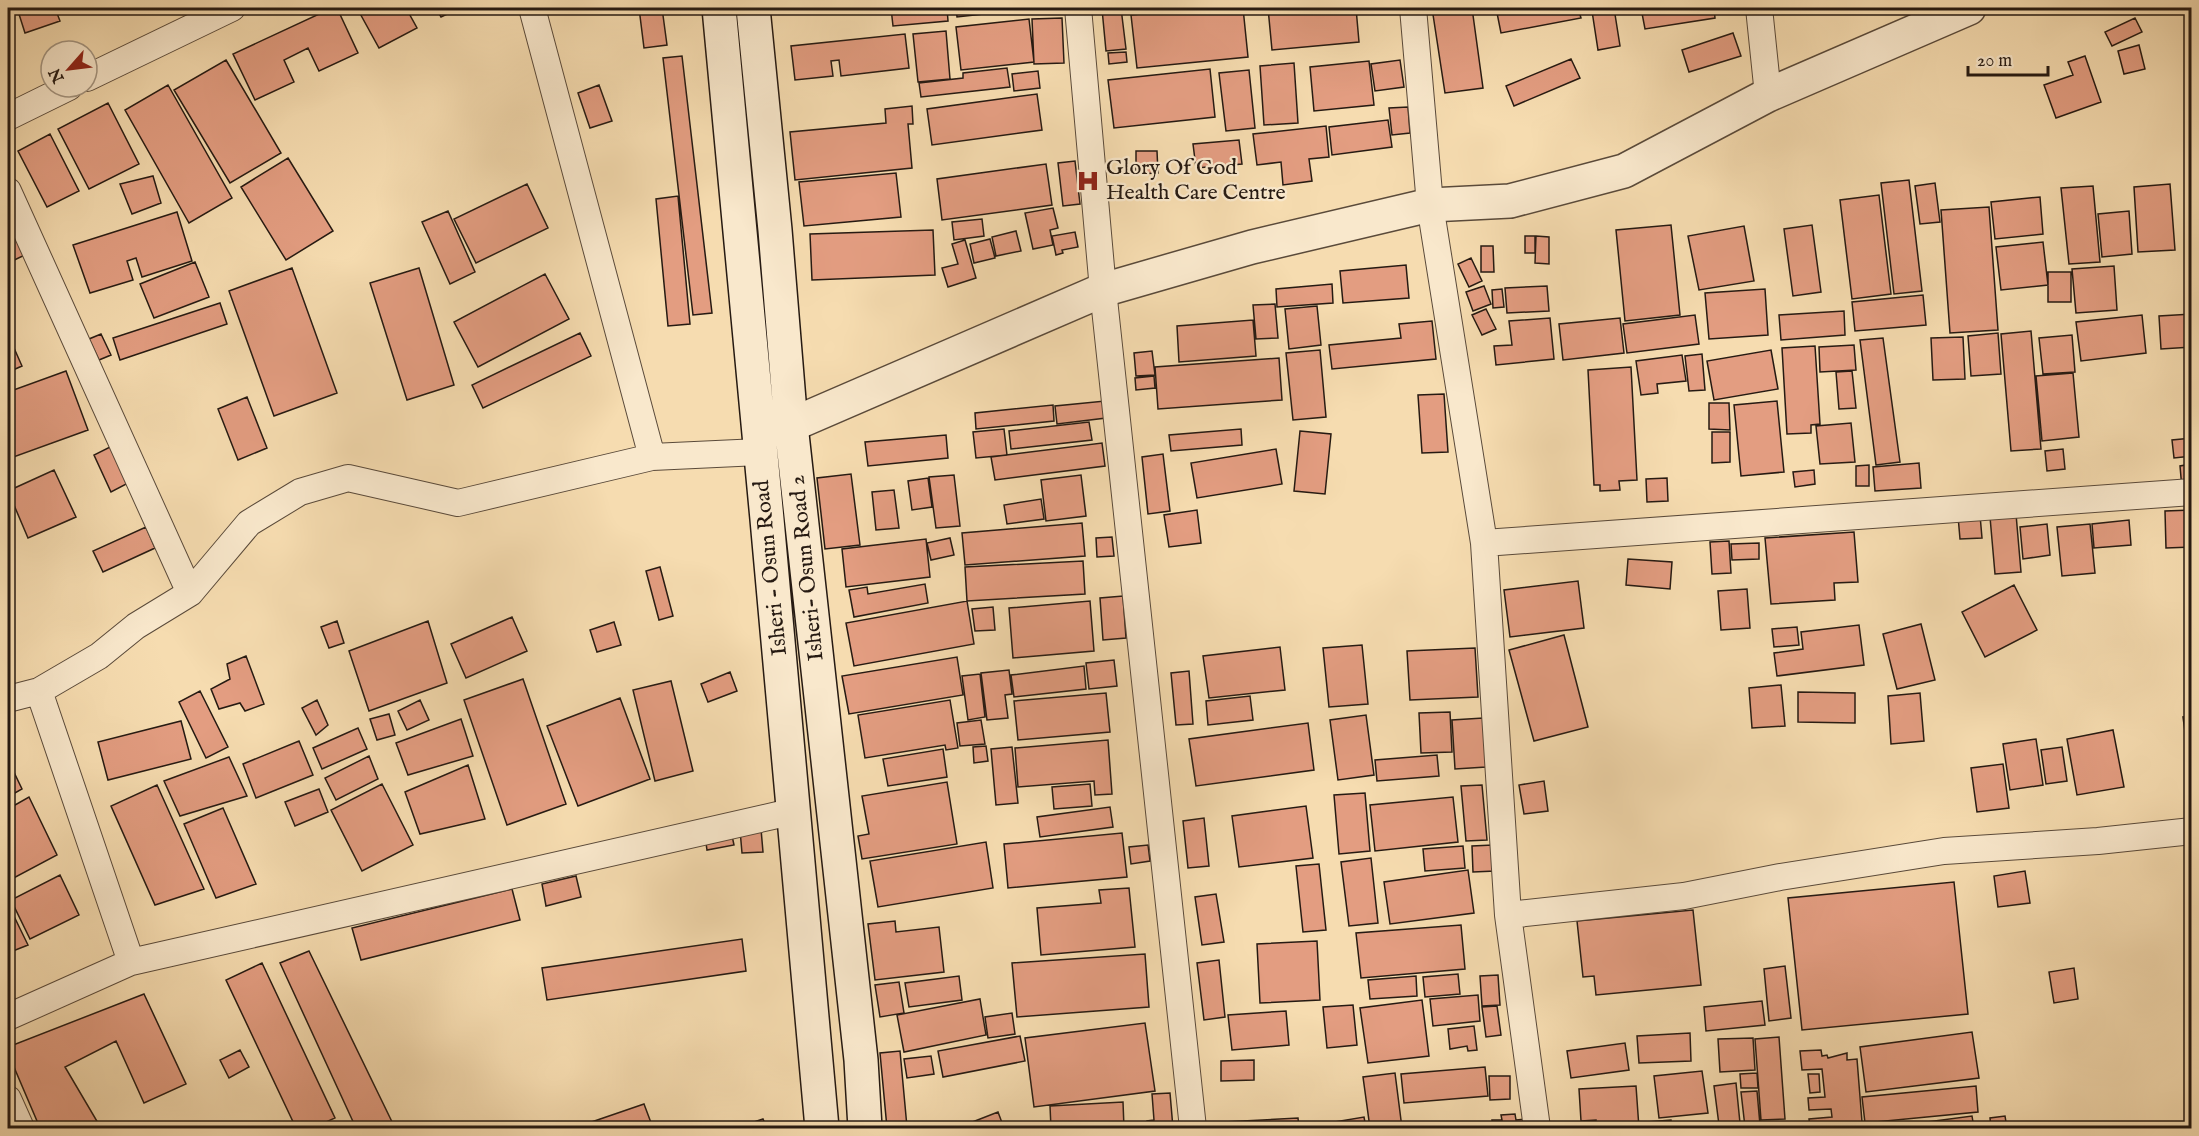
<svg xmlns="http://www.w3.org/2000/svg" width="2199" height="1136" font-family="'IM FELL English',serif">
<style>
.building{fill:#e39d81;stroke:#261a12;stroke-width:1.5}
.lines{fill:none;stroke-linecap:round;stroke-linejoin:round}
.minor-casing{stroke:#5a4a3a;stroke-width:28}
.tertiary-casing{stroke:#5a4a3a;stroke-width:36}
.secondary-casing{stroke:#261a12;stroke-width:36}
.minor{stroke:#f9e8cc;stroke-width:26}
.tertiary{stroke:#f9e8cc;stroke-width:33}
.secondary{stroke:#f9e8cc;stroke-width:33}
.labels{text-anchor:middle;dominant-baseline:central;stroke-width:4.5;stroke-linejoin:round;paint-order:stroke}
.poi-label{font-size:22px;fill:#261a12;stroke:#f9e8cc;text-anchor:start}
.street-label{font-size:22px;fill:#261a12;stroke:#f9e8cc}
</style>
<rect width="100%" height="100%" fill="#f6dcb0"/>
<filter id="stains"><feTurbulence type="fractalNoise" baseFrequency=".00333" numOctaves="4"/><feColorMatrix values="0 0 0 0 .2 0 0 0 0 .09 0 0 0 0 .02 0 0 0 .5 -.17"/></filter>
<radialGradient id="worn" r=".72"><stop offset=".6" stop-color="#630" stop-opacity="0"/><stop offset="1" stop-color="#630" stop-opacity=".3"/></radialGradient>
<path class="building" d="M27 8H55L60 21 25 33 18 11Z
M332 8H337L358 53 319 71 308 48 284 60 294 82 255 100 233 54Z
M357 8H406L417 28 379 48Z
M436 8H460L441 17Z
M596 8H624V11L597 14Z
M639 8H662L667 45 644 48Z
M891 8H947L948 21 893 26Z
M956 8H1037L957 17Z
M1121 8 1126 49 1106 51 1102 9Z
M1204 8H1243L1248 57 1137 68 1131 15Z
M1268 8H1356L1359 42 1272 50Z
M1432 8H1472L1483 88 1445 93Z
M1496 8H1578L1581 18 1501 33Z
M1614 8 1620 46 1598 50 1592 11Z
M1641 8H1714L1715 18 1645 29Z
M1062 18 1064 63 1034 64 1032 19Z
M2135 18 2142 32 2112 46 2105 32Z
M1029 19 1034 62 961 70 956 27Z
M946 31 950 79 918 82 913 34Z
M1733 33 1741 56 1689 72 1682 50Z
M905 34 909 68 841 76 839 60 831 61 833 76 795 80 791 46Z
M2139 45 2145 69 2124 74 2118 51Z
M1126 52 1127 62 1109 64 1108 53Z
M682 56 712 313 693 315 663 58Z
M2085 56 2101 102 2056 118 2044 85 2073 75 2068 62Z
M1571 59 1580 78 1514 106 1506 86Z
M226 60 281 153 230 183 174 90Z
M1400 60 1404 87 1375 91 1371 64Z
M1369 61 1374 105 1314 111 1310 67Z
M1294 63 1298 123 1264 125 1260 66Z
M1007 68 1010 87 921 97 919 83 963 78V73Z
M1210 69 1215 117 1114 128 1108 80Z
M1249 70 1255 128 1226 131 1219 73Z
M1038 71 1040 88 1014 91 1012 74Z
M168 85 232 198 189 223 125 110Z
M599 85 612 121 590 128 578 93Z
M1037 94 1042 130 932 145 927 109Z
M108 103 139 164 89 189 58 129Z
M912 106 913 124H908L912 168 795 180 790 132 886 123 885 109Z
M1408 107 1410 133 1392 135 1389 108Z
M1388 120 1392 147 1332 155 1329 127Z
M1326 126 1329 157 1309 159 1312 181 1283 185 1281 162 1257 165 1253 134Z
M50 134 79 191 47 207 18 151Z
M1239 140 1242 164 1196 168 1193 144Z
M1136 151H1157L1158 173 1136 174Z
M288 158 333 231 286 260 241 187Z
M1075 161 1080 204 1063 206 1058 163Z
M1046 164 1052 205 942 220 937 179Z
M896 173 901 217 804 226 799 182Z
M153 176 161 203 132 214 120 184Z
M1909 180 1922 291 1894 294 1881 183Z
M1935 183 1940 222 1920 224 1915 186Z
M527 184 548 228 476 263 454 219Z
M2170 184 2175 250 2138 252 2134 187Z
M2093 186 2100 262 2069 264 2061 188Z
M1879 195 1891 294 1852 299 1840 200Z
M678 196 690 324 668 326 656 199Z
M2040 197 2043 234 1995 239 1991 202Z
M8 207 29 253 8 263Z
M1989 207 1998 330 1950 333 1941 210Z
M1053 208 1058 228 1050 230 1053 245 1033 249 1025 213Z
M448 211 475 272 450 284 422 222Z
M2129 211 2132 254 2102 257 2098 214Z
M177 212 192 261 142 277 136 258 127 261 133 280 90 293 73 245Z
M982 219 984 236 954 240 952 222Z
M1671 225 1680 315 1625 321 1616 230Z
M1812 225 1821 292 1793 296 1784 229Z
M1744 226 1754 281 1699 290 1688 236Z
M933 230 935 275 812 280 810 234Z
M1016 231 1021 251 996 256 992 237Z
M1075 232 1078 247 1062 250 1063 253 1056 255 1052 236Z
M1525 236H1535V253H1525Z
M1536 236 1549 237V264L1535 263Z
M990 239 995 258 974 263 970 244Z
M965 240 976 278 948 287 942 268 958 264 952 244Z
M2043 242 2048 285 2001 290 1996 247Z
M1481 246H1493L1494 272H1481Z
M1471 258 1482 281 1469 287 1458 264Z
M195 262 209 297 154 318 140 284Z
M1406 265 1409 298 1343 303 1340 271Z
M2114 266 2117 310 2076 313 2072 269Z
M292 268 337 393 274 416 229 291Z
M419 268 454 385 407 400 370 283Z
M2048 272H2071V302H2048Z
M545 274 569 319 478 367 454 322Z
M1332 284 1333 303 1277 307 1276 289Z
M1484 286 1491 304 1473 311 1466 292Z
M1547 286 1549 311 1507 313 1505 288Z
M1502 289 1504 307 1493 308 1492 290Z
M1765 289 1768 335 1709 339 1705 293Z
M1923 295 1926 325 1855 331 1852 302Z
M220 303 227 324 120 360 113 338Z
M1275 304 1278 338 1256 339 1253 305Z
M1317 306 1321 345 1289 349 1285 309Z
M1486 309 1496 329 1482 335 1472 315Z
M1844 311 1845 335 1781 340 1779 315Z
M2192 314V347L2161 349 2159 316Z
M1695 315 1699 344 1627 353 1623 324Z
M2142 315 2146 353 2081 361 2076 322Z
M1550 318 1554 359 1496 365 1494 346 1512 345 1509 321Z
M1620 318 1624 353 1563 360 1559 324Z
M1253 320 1256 356 1179 362 1177 326Z
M1432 321 1436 359 1332 369 1329 345 1401 338 1399 324Z
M2031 331 2041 449 2011 451 2001 334Z
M580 333 591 356 483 408 472 385Z
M1998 333 2001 374 1971 376 1968 336Z
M101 334 111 355 99 360 89 339Z
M2072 335 2075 372 2043 374 2039 338Z
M1963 337 1965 379 1933 380 1931 338Z
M1883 338 1900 462 1876 465 1860 340Z
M1854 345 1856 370 1820 372 1819 347Z
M1815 346 1820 424 1811 425V433L1787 434 1782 348Z
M14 348 22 366 13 370 8 359V351Z
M1320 350 1326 417 1293 420 1286 353Z
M1771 350 1778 389 1714 400 1707 361Z
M1152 351 1155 375 1136 376 1134 353Z
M1702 354 1705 390 1689 391 1685 356Z
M1682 355 1686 381 1657 384 1658 393 1641 395 1636 361Z
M1279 358 1282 400 1158 409 1155 367Z
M1631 367 1637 480 1619 481 1620 490 1600 491V485H1594L1588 370Z
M66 371 88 430 8 459V392Z
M1852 371 1856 408 1839 409 1836 372Z
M2073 373 2079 437 2042 441 2036 376Z
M1154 376 1155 388 1136 390 1135 378Z
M1444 394 1448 452 1422 453 1418 395Z
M247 397 267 448 238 460 218 409Z
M1105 401 1106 418 1057 424 1055 406Z
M1777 401 1784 472 1741 476 1734 405Z
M1709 403H1729L1730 430 1709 429Z
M1053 405 1054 421 976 429 975 413Z
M1089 422 1092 440 1011 449 1009 431Z
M1851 423 1855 462 1820 464 1816 426Z
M1004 429 1007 455 976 458 973 432Z
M1241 429 1242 445 1171 451 1169 435Z
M1300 431 1331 434 1325 494 1294 491Z
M1712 432H1730V462L1712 463Z
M946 435 948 458 868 466 865 442Z
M2192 438V456L2174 458 2172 440Z
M1102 443 1105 466 995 480 991 457Z
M116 444 134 480 111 492 94 455Z
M1276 449 1282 484 1197 498 1191 463Z
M2063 449 2065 469 2047 471 2045 451Z
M1163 454 1170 511 1148 514 1142 457Z
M1919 463 1921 488 1875 491 1873 467Z
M2192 464V488L2182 489 2180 466Z
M1869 465V486H1856V466Z
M54 470 76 517 28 538 8 491Z
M1814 470 1815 484 1795 487 1793 472Z
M851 474 860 545 825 549 817 478Z
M954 475 960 526 936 528 929 477Z
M1081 475 1086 516 1046 521 1041 480Z
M928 478 932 507 912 510 908 481Z
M1667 478 1668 501 1647 502 1646 479Z
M894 490 899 528 876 530 872 492Z
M1041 499 1044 519 1007 524 1004 505Z
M1197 510 1201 543 1169 547 1164 515Z
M2192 510V547L2166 548 2165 511Z
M2016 514 2021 572 1995 574 1990 517Z
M1980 515 1982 538 1960 539 1958 516Z
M2129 520 2131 545 2094 548 2092 524Z
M1082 523 1085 556 965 565 962 533Z
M2047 524 2050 555 2023 559 2020 527Z
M2090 524 2095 573 2062 576 2057 527Z
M8 525 14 539 8 542Z
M146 527 155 548 103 572 93 551Z
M1854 532 1858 582 1834 583 1835 600 1771 604 1765 538Z
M1112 537 1114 556 1097 557 1096 538Z
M950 538 954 555 931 560 927 543Z
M926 539 930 577 846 587 842 549Z
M1729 541 1731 573 1712 574 1710 542Z
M1759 543V559L1732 560 1731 544Z
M1628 559 1672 562 1670 589 1626 585Z
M1083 561 1085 594 967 601 965 567Z
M660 567 673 616 659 620 646 571Z
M1578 581 1584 628 1510 637 1504 590Z
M925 584 928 603 854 617 849 590 867 587 868 594Z
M2014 585 2037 630 1985 657 1962 612Z
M1747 589 1750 628 1721 630 1718 591Z
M1123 596 1126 638 1103 640 1100 598Z
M967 601 974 644 854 666 846 623Z
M1090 601 1094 651 1013 658 1009 608Z
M993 607 995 630 975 631 972 609Z
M512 617 527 651 466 678 451 644Z
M337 621 344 643 329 648 321 627Z
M428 621 447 683 369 711 349 651Z
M614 622 621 645 597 652 590 630Z
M1921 624 1935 680 1897 689 1883 634Z
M1859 625 1864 665 1777 676 1774 653 1803 649 1801 632Z
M1797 627 1799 645 1774 647 1772 629Z
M1564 635 1588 727 1534 741 1509 650Z
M1362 645 1368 704 1329 707 1323 648Z
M1280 647 1285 690 1209 698 1203 656Z
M1475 648 1478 697 1410 700 1407 651Z
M246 656 264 704 245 711 240 703 219 709 211 689 230 679 227 664Z
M957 657 963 695 849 714 842 676Z
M1114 660 1117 686 1089 689 1086 663Z
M1084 666 1086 689 1014 697 1011 675Z
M1009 670 1012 694 1005 695 1008 718 987 720 981 673Z
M1189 671 1193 724 1176 725 1171 673Z
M730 672 737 691 708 702 701 684Z
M980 674 985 717 968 720 962 676Z
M523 679 566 804 507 825 464 700Z
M671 681 693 771 655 781 633 690Z
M1781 685 1785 726 1752 728 1749 688Z
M200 691 228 747 206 758 179 702Z
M1798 692 1855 693V723L1798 722Z
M1106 693 1110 732 1018 740 1014 701Z
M1920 693 1924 741 1891 744 1888 696Z
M1250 696 1253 720 1208 725 1206 701Z
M620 698 650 779 578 806 547 726Z
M317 700 328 725 316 735 302 708Z
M420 700 429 720 407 730 398 711Z
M950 700 958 748 946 750 945 745 865 758 858 715Z
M1450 712 1452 752 1421 753 1419 713Z
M389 714 395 735 377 740 370 719Z
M1366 715 1374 775 1338 780 1330 720Z
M2192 716V760L2191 753 2188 754 2183 717Z
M1483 718 1486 767 1455 769 1452 720Z
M461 719 473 756 408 775 396 743Z
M981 720 985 744 960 746 957 723Z
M181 721 191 759 108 780 98 742Z
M1308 723 1314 770 1196 786 1189 739Z
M358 728 367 749 322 769 313 748Z
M2113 730 2124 787 2077 795 2067 739Z
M2036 739 2043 785 2010 790 2003 744Z
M1108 740 1112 794 1095 795 1094 781 1018 787 1015 748Z
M299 741 313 775 256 798 243 764Z
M986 746 988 761 974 763 973 747Z
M1012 747 1018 803 996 805 991 749Z
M2062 747 2067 781 2046 784 2041 750Z
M943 749 947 777 888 786 883 759Z
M1437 755 1439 776 1377 781 1375 760Z
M369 756 378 779 336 800 325 778Z
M229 757 247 796 180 816 164 781Z
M10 764 22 789 8 797V766Z
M2003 764 2009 808 1977 812 1971 768Z
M468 765 485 819 420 834 405 792Z
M1544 781 1548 811 1524 814 1519 785Z
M947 782 957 844 862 859 858 836 869 834 862 796Z
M382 784 413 845 362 871 331 810Z
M1090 784 1092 806 1054 809 1052 787Z
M157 785 204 889 155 905 111 806Z
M1482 785 1487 840 1466 841 1461 786Z
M319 789 328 812 295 826 285 802Z
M1365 793 1370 851 1339 854 1334 795Z
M29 797 57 855 8 881V809Z
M1453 797 1458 842 1375 851 1370 805Z
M1306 806 1313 858 1239 867 1232 816Z
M1110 807 1113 827 1040 837 1037 817Z
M223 808 256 884 216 898 184 824Z
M1204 818 1209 866 1188 868 1183 821Z
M761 829 763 852 742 853 740 830Z
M731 831 734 845 707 850 705 836Z
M1122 833 1127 877 1008 888 1004 844Z
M986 842 993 888 878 907 870 861Z
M1148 845 1150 861 1131 864 1129 847Z
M1493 845 1495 871 1473 872 1472 846Z
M1463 846 1465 868 1425 871 1423 849Z
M1371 858 1378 923 1349 926 1341 862Z
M1319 864 1326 930 1303 932 1296 866Z
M1468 870 1474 913 1390 924 1384 882Z
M2025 871 2030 903 1998 907 1994 876Z
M60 875 79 915 30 939 11 900Z
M576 876 581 897 546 906 542 884Z
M1954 882 1968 1014 1802 1030 1788 898Z
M1129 888 1135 947 1041 955 1037 908 1101 903 1099 890Z
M512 889 520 920 361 960 352 928Z
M1216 894 1224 942 1202 945 1195 897Z
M9 906 28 945 8 953V907Z
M1693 910 1701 985 1596 995 1594 976 1583 977 1577 921Z
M895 921 896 932 939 927 944 972 875 980 868 924Z
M1461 925 1465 969 1361 978 1356 933Z
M742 939 746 971 547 1000 542 968Z
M1317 941 1320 1000 1260 1003 1257 944Z
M309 951 395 1128H356L280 963Z
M1145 954 1149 1007 1017 1017 1012 963Z
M1219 960 1225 1017 1204 1020 1197 963Z
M262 963 335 1118 313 1128H296L226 980Z
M1785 966 1791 1018 1769 1021 1764 969Z
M2074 968 2078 999 2054 1003 2049 972Z
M1458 974 1460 994 1425 997 1423 977Z
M1498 975 1500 1005 1482 1006 1480 976Z
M959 976 962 1000 909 1007 905 983Z
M1416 976 1417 996 1370 999 1368 980Z
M899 982 904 1013 880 1017 875 985Z
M144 994 186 1084 144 1103 116 1041 65 1067 101 1128H40L8 1053V1047Z
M1478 995 1480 1021 1433 1026 1430 999Z
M980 999 986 1035 904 1052 897 1015Z
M1422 1000 1429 1056 1368 1063 1360 1008Z
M1762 1001 1765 1025 1706 1031 1704 1007Z
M1353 1005 1357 1045 1327 1048 1323 1007Z
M1497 1006 1501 1035 1486 1037 1482 1007Z
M1286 1011 1289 1045 1232 1050 1228 1015Z
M1012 1013 1015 1034 988 1038 985 1017Z
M1145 1023 1155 1091 1034 1107 1025 1038Z
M1474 1026 1477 1050 1468 1051 1467 1046 1450 1049 1448 1029Z
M1972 1032 1979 1078 1866 1092 1860 1047Z
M1690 1033 1691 1061 1639 1063 1637 1036Z
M1020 1036 1025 1061 943 1077 938 1051Z
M1779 1037 1785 1119 1761 1120 1755 1039Z
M1753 1038 1755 1070 1720 1072 1718 1039Z
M1625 1043 1629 1070 1571 1078 1567 1051Z
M240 1050 249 1067 229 1078 220 1060Z
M1821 1050 1822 1056 1827 1055 1828 1058 1847 1053V1060L1857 1059 1862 1122 1854 1123V1128H1810L1809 1119 1832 1117 1831 1109 1809 1110 1808 1098 1825 1097 1822 1069 1802 1070 1800 1051Z
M900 1051 907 1127 887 1128 880 1053Z
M931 1056 934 1074 907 1078 904 1059Z
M1254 1060V1080L1221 1081V1061Z
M1485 1067 1488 1096 1404 1103 1401 1074Z
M1702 1071 1708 1113 1659 1118 1654 1076Z
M1395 1073 1402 1128H1370L1363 1077Z
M1757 1073 1758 1088H1741L1740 1074Z
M1808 1074H1819L1820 1092 1810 1093Z
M1489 1076H1510V1099L1490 1100Z
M1736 1083 1740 1123 1719 1125 1714 1086Z
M1636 1086 1639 1128H1596V1120L1581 1121 1579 1089Z
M1976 1086 1978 1112 1865 1123 1862 1097Z
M1757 1091 1760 1125 1745 1127 1741 1092Z
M1170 1093 1173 1128H1147V1121L1154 1120 1152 1094Z
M1123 1102 1124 1128H1051L1050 1106Z
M644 1104 653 1128H574Z
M998 1112 1004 1128H957Z
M1515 1114 1516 1120 1527 1119 1528 1128H1493L1492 1120H1502L1501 1115Z
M1972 1116 1974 1128H1881Z
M2005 1116 2007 1128H1991L1990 1118Z
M1364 1117 1366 1128H1311V1126Z
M1298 1118 1299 1128H1225L1224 1122Z
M763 1119 767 1128H736Z
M1671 1120 1672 1128H1648L1647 1122Z
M1714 1123 1715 1128H1675V1126Z"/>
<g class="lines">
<g class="minor-casing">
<path id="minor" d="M532 8 652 457 759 452
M1078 8 1103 290 1193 1128
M1413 8 1430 205 1484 543 1508 915 1537 1128
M1759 8 1768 95
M87 78 232 8
M8 117 69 87
M8 191 190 593
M1484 543 2192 492
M39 691 131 962
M8 699 39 691 99 656 136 626 190 593 249 523 300 492 348 478 458 503 652 457
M1508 915 1684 896 1780 877 1944 851 2098 841 2192 831
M8 1017 131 962 795 811
M8 1099 21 1128"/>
</g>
<g class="tertiary-casing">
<path id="tertiary" d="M764 428 791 425 1103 290 1252 247 1430 205 1510 201 1624 171 1768 95 1969 8"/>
</g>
<g class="secondary-casing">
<path id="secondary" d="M719 8C753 381 791 755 822 1128
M753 8 775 230 791 425 861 1060 865 1128"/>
</g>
<use href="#minor" class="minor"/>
<use href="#tertiary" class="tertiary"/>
<use href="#secondary" class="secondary"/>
</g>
<defs>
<g id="hospital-bare" transform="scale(1.8)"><path d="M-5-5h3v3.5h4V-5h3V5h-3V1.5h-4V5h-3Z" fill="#8f2418" stroke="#f9e8cc" stroke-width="2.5" paint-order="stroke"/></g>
</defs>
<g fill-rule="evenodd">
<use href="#hospital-bare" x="1088" y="181"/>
</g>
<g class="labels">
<g class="poi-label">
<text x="1106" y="168">Glory Of God<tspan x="1106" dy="25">Health Care Centre</tspan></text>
</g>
<g class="street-label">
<text transform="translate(771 568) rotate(-96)">Isheri - Osun Road</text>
<text transform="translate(807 568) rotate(-96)">Isheri- Osun Road 2</text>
</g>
</g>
<rect width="2199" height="1136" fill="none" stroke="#f6dcb0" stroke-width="30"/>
<rect x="9" y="9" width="2181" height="1118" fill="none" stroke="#261a12" stroke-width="3"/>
<rect x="15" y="15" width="2169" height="1106" fill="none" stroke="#261a12" stroke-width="1.5"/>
<g transform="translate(69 69) rotate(242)"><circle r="28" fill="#f9e8cc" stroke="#a59682" stroke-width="1.5"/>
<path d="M0-4.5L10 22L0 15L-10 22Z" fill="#8f2418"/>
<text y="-9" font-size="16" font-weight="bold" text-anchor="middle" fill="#261a12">N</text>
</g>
<path d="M1968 66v9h80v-9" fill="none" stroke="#261a12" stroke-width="3"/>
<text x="1977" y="66" font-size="18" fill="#261a12" stroke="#f9e8cc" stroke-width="4.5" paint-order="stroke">20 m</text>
<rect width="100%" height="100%" filter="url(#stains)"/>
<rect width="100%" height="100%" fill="url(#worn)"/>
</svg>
